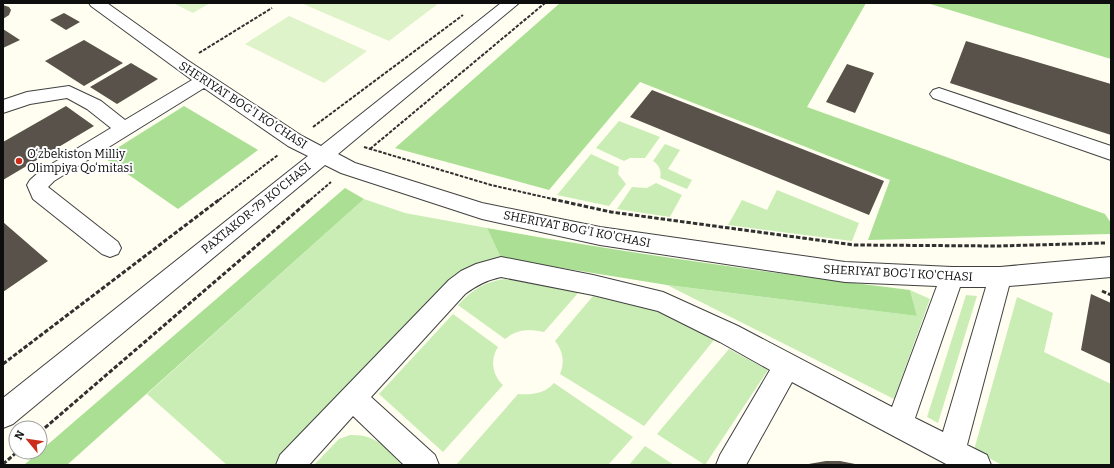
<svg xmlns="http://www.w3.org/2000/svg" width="1114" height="468" font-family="Bitter,serif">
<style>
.green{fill:#caedb6}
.forest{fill:#aadf94}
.pitch{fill:#def3c9}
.building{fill:#58524a}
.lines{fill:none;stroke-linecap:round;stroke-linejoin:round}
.minor-casing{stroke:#414141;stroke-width:2}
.path-far1{stroke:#303030;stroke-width:2;stroke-dasharray:3.5 1.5;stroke-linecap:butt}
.path{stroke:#303030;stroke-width:3;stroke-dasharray:4.5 2;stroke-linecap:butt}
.minor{fill:#fff;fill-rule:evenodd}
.poi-dot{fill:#ca2d1b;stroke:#fff;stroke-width:1.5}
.labels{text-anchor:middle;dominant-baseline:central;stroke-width:4;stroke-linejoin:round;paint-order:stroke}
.street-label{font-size:12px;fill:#0e0e0e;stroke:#fff}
.poi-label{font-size:12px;fill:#0e0e0e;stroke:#fff;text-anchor:start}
</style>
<rect width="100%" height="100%" fill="#fffef0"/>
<path class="green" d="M619 121 660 137 645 158H630L624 161 596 148Z
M665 144 680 150 668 169 692 180 687 189 660 178C662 171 659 165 653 161Z
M591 154 619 167 618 174 626 184 609 206 557 195Z
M656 183 682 195 670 217 617 209 632 187 647 188Z
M777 190 859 223 852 241 728 225 742 200 767 210Z
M364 199 405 213 487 228 501 258 461 272 451 278 275 465H227L147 394Z
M505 279 579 292 544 332C529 329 517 329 505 339L458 305C472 290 484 282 505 279Z
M667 285 917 316 910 290 930 299 894 399Z
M966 295 977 296 938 423 927 417Z
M593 296 656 309 714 340 644 426 560 374C565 362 563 351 555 341Z
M1017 297 1053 313 1044 352 1111 384V465H1002L974 450Z
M453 314 498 347C490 359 492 375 503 385L443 452 379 394Z
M729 349 768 370 705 465 657 434Z
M554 383 633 437 608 465H456L518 394C531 395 545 394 554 383Z
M350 435C376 434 385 447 402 465H314L339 439Z
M645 446 674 465H629Z"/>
<path class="forest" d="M560 3H866L807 107 1105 214 1111 223V234L868 240 890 180 640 82 549 190 395 148Z
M927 3H1111V59Z
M184 106 258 150 178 209 103 157Z
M345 188 364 199 67 465H24Z
M487 228C627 253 769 273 910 290L917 316 667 285 501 258Z"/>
<path class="pitch" d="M173 3H210L193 13Z
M301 3H439L389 41Z
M289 16 367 51 324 83 245 44Z"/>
<path class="building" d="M3 5 9 7 11 10 9 15 3 19Z
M64 13 80 22 66 30 50 20Z
M3 29 20 40 3 48Z
M84 40 123 63 84 86 45 61Z
M966 41 1111 84V135L950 83Z
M131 63 158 79 117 104 90 87Z
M847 64 874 73 855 113 826 102Z
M652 90 884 181 869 215 630 117Z
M66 106 94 126 3 180V142Z
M3 222 48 261 3 292Z
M1091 294 1111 303V364L1081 350Z
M826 461H840L860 465H803Z"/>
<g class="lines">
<g class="minor-casing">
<path id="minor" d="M89 3H107L187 60 302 136 321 146 501 3H519L338 154 355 163 482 203 600 227 845 262 952 267H1000L1111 257V277L1009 286 967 445 987 455 991 465H948L792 382 746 465H716L720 455 770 370 720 342 658 311 593 295 501 277C487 280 477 285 465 294L371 397 435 455 439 465H404L353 416 309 465H276L280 455 449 280 461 271 476 264 501 257 593 275 663 292 738 326 892 407 937 286 845 282 600 245 482 219 341 173 325 165 13 424 3 428V398L308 156 288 146 204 88 54 181 48 187 118 242 121 248 118 254 110 257 102 254 33 199 27 185 30 180 40 171 111 128 87 109 67 98 30 104 3 113V100L27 92 69 86 101 101 125 120 192 80 91 6ZM960 287H986L943 432 915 418Z
M939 88 1111 146V160L933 98 930 94 933 90Z"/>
</g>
<path class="path-far1" d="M199 53 272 8
M313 127 463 15
M364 147 491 185 557 200
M370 149 545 3
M219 200 278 155
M310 200 331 182"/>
<path class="path" d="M552 199 611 212 854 245 998 246 1105 243
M1102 291 1111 295
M3 364 220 199
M40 432 311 199
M3 464 17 452"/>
<use href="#minor" class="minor"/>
</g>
<circle class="poi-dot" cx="19" cy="161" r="4"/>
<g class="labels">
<g class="street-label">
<text transform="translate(243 105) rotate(33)">SHERIYAT BOG'I KO'CHASI</text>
<text transform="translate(256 208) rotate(-39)">PAXTAKOR-79 KO‘CHASI</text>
<text transform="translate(577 229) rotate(11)">SHERIYAT BOG'I KO'CHASI</text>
<text transform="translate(898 273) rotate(3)">SHERIYAT BOG'I KO'CHASI</text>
</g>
<g class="poi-label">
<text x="27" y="154">O‘zbekiston Milliy<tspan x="27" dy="14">Olimpiya Qo‘mitasi</tspan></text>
</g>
</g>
<rect width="1114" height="468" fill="none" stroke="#0e0e0e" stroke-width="8"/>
<g transform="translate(28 440) rotate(299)"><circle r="19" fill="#ffffff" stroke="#9f9f9f"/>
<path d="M0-3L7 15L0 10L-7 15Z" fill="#ca2d1b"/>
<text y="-6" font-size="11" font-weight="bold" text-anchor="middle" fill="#0e0e0e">N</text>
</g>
</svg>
